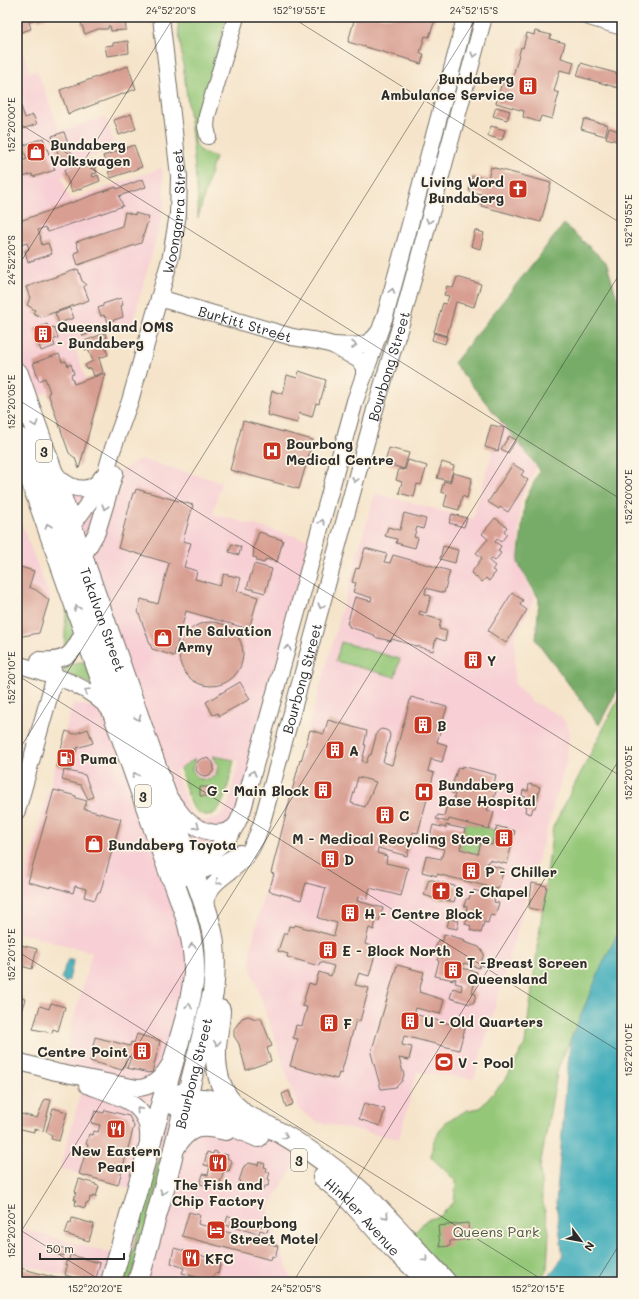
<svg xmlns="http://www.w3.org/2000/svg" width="639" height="1299" font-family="Mali,sans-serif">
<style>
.built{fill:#f7cfd4;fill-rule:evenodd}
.green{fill:#94c778;stroke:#607952}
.forest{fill:#77ac68;stroke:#516c4a}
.water{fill:#3aaab9;stroke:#326a72}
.building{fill:#d89e92;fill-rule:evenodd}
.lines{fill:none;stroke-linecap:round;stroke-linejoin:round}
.minor-casing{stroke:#726c63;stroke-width:18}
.major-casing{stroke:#726c63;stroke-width:22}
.highway-casing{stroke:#726c63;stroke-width:24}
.minor{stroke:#fff;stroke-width:16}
.major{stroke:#fff;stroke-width:20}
.highway{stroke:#fff;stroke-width:22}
.oneway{stroke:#a0a0a0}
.ticks{fill:none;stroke:#2b2b2b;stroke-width:1;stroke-opacity:0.45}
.labels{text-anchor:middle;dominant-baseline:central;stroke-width:3.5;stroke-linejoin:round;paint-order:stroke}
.shield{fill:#fcf5e5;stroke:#6a6863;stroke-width:1}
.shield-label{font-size:13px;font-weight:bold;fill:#2b2b2b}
.poi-label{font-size:14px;font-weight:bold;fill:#2b2b2b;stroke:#fcf5e5;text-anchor:start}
.street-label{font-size:14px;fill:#2b2b2b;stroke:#fcf5e5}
.park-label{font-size:14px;fill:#4a5a42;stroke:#fcf5e5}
.neatline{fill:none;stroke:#2b2b2b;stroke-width:1.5}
.ticks-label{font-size:10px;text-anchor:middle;fill:#2b2b2b}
</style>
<rect width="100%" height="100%" fill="#fcf5e5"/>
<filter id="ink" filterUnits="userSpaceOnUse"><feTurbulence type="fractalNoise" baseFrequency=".025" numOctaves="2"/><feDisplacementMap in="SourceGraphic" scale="8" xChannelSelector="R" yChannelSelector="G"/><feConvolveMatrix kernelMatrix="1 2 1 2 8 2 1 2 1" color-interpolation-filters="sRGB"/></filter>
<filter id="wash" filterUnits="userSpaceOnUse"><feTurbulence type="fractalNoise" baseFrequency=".012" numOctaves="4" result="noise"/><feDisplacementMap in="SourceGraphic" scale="16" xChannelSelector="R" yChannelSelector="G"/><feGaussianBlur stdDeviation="0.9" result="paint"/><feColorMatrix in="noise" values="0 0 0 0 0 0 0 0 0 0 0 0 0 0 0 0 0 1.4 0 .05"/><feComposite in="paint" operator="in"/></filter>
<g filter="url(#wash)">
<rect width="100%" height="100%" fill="#f5e4ca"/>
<path class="built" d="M17 35 30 72 37 70 60 131 105 116 116 149 81 160 82 163 64 170 66 175 61 177 70 200 162 168 165 201 161 221 132 325 125 323 73 342 86 380 17 402Z
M501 421 536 468 520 500 518 563 535 598 515 636 514 683 531 701 561 716 570 730 566 763 474 1079 417 1072 399 1139 317 1122 299 1110 251 969 250 950 282 821 375 493 473 519Z
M140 459 221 482 213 514 316 542 243 809 214 849 195 903 206 949 204 1000 176 1096 200 1103 301 1153 268 1209 292 1282H89L17 1263V1227L120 1256 139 1191 60 1169 84 1081 59 1074 92 952 17 932V907L73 702 87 706 118 696 52 501 108 479ZM213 755 239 761 228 804 224 811 219 817 205 821 195 817 189 811 175 771 195 759 193 769 197 777 207 780 215 775 218 765Z
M17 512 50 598 39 637 34 639 17 634Z"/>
<path class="green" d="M177 17H227L194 139C196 151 205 154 215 157L198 218V202L192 137Z
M66 610H67L81 650 64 652Z
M341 642 400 659 395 677 336 661Z
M79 662H85L93 685 62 671 69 666Z
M622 692V924L590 994 558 1068 540 1167 542 1198 549 1231 547 1270 538 1282H455L412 1236 426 1220 440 1216 454 1202 456 1181 431 1157 433 1142 445 1122 468 1110 480 1108 506 1079 525 1044 553 827Z
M213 756 234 760C230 774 225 819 205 815 201 814 197 812 194 809 189 802 183 778 180 768L195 759 192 769 197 778 207 780 216 775 218 765Z
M466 823 496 830 492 845 481 842 478 854 460 849Z
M165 1137 171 1138 130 1282H124Z"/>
<path class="forest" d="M564 224 606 262 618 301 622 308V681L599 725 536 640 539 599 518 563 525 501 540 470 454 363Z"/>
<path class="water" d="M622 924V1282H545L563 1257 556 1203 570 1041 602 965Z
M68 960H73V963L69 980 65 983 62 978 65 966Z"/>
<g id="blocks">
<path class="building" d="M17 17H48L38 20V18L29 22 31 29 18 33Z
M125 17 126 30 111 31 110 26H108V29H98L85 34 81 23 95 18Z
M355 17H436L429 37 425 36 420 53 424 54 421 64 411 61V60L348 42Z
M535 31 551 35 550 39 565 43 561 58 574 62 571 73 560 70 554 91 559 93 552 119 541 116 539 122 523 117 524 111 496 103 503 78 512 80 521 47 523 48 527 33 534 35Z
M128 41 129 53 107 56 105 46 113 45V43Z
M581 63 622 75V89L577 76Z
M128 66 136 89 68 114 60 90Z
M17 95 25 118 33 115 37 124 17 131Z
M496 107 510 111 507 120 493 116Z
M131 114 136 129 119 135 114 120Z
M584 119 608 125 605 136 581 129Z
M491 126 505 130 502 140 488 136Z
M609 128 619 131 617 141 606 138Z
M64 132 73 158 61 162 52 136Z
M43 138 55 170 33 177 32 174 17 179V163L27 159 22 146Z
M134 145 142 167 111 178 108 172 113 170 112 168 108 169 106 163 110 162 109 161 105 162 103 156Z
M92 160 94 166 90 167V168L95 167 97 173 92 174 93 177 98 175 100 181 72 192 64 170Z
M491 167 551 183 541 222 481 206 484 195 469 191 472 176 488 179Z
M143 179 146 187 119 196 123 206 48 232 45 227 38 230 41 238H40L42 245 48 243 52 254 28 262 25 251 29 249 27 243 17 246V222L116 187 117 189Z
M125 212 135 215V213L149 217 141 243 78 265 74 253 79 251 76 242 122 226Z
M475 230 484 233 480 249 471 246Z
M78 269 82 281 86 284 84 287 89 300 41 317 33 313 35 310 27 305 30 298 26 287Z
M457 277 481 284 474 307 456 302 447 336 434 332 443 303 446 304 449 296 444 295 447 286 453 288Z
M121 298 123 305 121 306 123 317 108 322 106 317 105 318 104 315 101 316 98 308 103 306V304Z
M70 308 74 318 59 323 55 313Z
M47 324 49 328 54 327 58 338 53 340 55 346 41 351 34 329Z
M91 326 93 332 83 336 81 329Z
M105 333 108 342 104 344 108 355 99 358 103 372 94 376 91 368 87 369 85 365 93 361 88 349 85 350 82 342Z
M434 333 447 337 445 344 432 340Z
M59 354 62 362 66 361 68 366 71 364 74 374 71 375 74 384 105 373 79 469 75 458 69 453 48 393 50 392 45 378 39 381 33 363Z
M299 371 326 380 321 399H320L319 404 316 403 312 417 299 413 297 423 267 415 272 391 283 394 287 375 297 378Z
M243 421 313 440 299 489 230 470Z
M491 425 504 428 498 451 485 447Z
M509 436 516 440 508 453 501 449Z
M389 448 409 453 404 469 385 463Z
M408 460 427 466 421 485 417 484 414 497 399 493 402 482 396 480 399 469 405 470Z
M442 462 454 466 450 481 437 478Z
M513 464 524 471 521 475 528 480 508 512 500 507 499 509 488 502Z
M453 473 472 478 467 498 462 496 459 510 444 506 447 494 441 492 444 481 450 483Z
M136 489 193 505 183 541 191 543 184 567 197 571 195 579 220 586 224 574 241 578 237 591 258 597 249 629 186 611 174 656 152 649 138 611 141 599 158 604 169 563 118 548 133 493H135Z
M404 513 426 519 423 529 417 527 414 537 418 538 415 548 396 543 397 539 385 536 388 527 400 530Z
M452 514 467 518 464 527 449 523Z
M495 518 507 527 504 531 507 534 501 542 497 539 495 542 501 546 498 551 501 553 495 561 491 558 489 561 495 566 492 570 496 572 489 581 486 578 482 582 471 573 482 558 476 553 488 539 482 534Z
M259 532 266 534V535L283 540 277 562 266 559 264 563 257 561V558L253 557 254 549H253Z
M232 544 241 547 239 555 229 552Z
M443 546 458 550 455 563 440 559Z
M365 548 387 554 384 562 390 563 393 555 450 571 444 593 426 588 425 594 431 596 426 613 420 611 419 614 441 620 439 629 447 631 445 641 436 638 433 651 392 639 391 641 374 637 375 635 349 627V625L347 624 355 597 371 601 372 598 353 592 356 583 352 582 356 568 359 569Z
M254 564 272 569 265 593 247 588Z
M17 566 34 571 29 587 36 590 49 600 39 633 23 636 17 634Z
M512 593 523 600 520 605 527 610 506 643 488 631Z
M179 654a32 32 0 1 1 64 0a32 32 0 1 1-64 0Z
M473 653 478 655 473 667 468 665Z
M240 682 250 699 219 716 218 713 213 715 206 702Z
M411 697 447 707 437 742 447 745 442 762 431 759 428 771 434 773 418 833 413 832 407 856 378 848 377 853 387 856 386 863 408 868 401 896 370 888 367 899 358 897 357 901 383 908 379 921 376 920 374 930 369 928 365 944 377 948 369 976 359 973 355 985 369 988 360 1021 356 1020 341 1074 339 1073 337 1079 290 1066 298 1039 293 1038 296 1025 302 1026 307 1007 302 1006 309 983 315 985 319 972 331 976 334 966 320 962 319 966 287 957 288 954 278 951 284 933 287 934 289 926 294 927 295 925 334 936 337 923 318 918 326 888 306 883 301 900 269 891 274 874 271 873 300 760 301 761 310 730 324 734 328 720 367 731 364 745H366L362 761 366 763 369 755H371L377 732 381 729 386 730 389 732 390 736 383 762 392 765ZM358 777 376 782 365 807 351 803Z
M88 729 93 743 77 748 71 770 56 766 66 731 74 734Z
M196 767a9 9 0 1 1 18 0a9 9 0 1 1-18 0Z
M462 766 496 775 494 783 498 784 494 799H491L487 810 494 812 489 829 449 819 448 822 436 819 438 815 444 816 448 801 453 802 455 794 450 792 458 767 462 768Z
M64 770 85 775 93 797 88 799 81 785 62 780Z
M529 784 540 787 535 808H533L531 814 525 812 526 806H524L526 797 522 796 523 790 528 791Z
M200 787H213L214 796H200Z
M54 790 76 796V798L87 801 84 809 121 819 100 893 98 892 95 900 84 897 86 889 75 886 73 893 51 886V888L28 882Z
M433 825 446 828V825L465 829 460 849 478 854 481 842 492 845 497 826 515 831 507 864 489 860 487 864 504 869 498 889 437 874V876L422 872 426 856 441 859 443 853 444 849 428 845Z
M429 879 458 887 454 902 443 899 442 901 424 895Z
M532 883 547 886 542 911 529 908Z
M474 890 490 895 489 897 495 898 494 902 499 903 495 916 490 915 488 923 484 922 481 933 470 930 471 926 465 924 469 912H466L467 907 464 906 466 899H469L471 893 473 894Z
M449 919 459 921 457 929 447 927Z
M444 934 465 940 464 942 479 947 484 954 479 968 464 963 462 968 477 972 472 993 476 994 474 1002 470 1004 450 998 453 988 461 991 462 985 455 983 456 979 454 978V980L435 976 439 961 437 960 439 954 434 952 438 940 443 941Z
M17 944 37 949 32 969 17 965Z
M397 965 424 972 419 992 444 1000 440 1014 416 1008 414 1014 465 1028 459 1050 404 1036 402 1045 412 1047 409 1060 399 1058 404 1075 402 1081 396 1087 381 1089 371 1053Z
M17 997 25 999 17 1024Z
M51 1003 65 1007 58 1031 53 1029 52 1033 33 1029 40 1006 49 1009Z
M248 1016 256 1019 261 1018 272 1046 267 1048 271 1061 246 1070 239 1044 234 1036V1029L242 1018Z
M137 1034 160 1041 152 1073 149 1072V1073L127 1068 131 1057 127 1056 124 1067 122 1070 90 1061 95 1037 130 1046 131 1042 134 1043Z
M289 1091 293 1104 286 1107 282 1094Z
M45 1099 51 1100 43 1131 34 1129V1132L17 1128V1113L37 1118Z
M364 1103 385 1109 380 1126 359 1119Z
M53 1108 67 1112 59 1141 51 1139 52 1135 46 1132Z
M105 1110 129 1116 134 1126 118 1185 79 1174 88 1145 86 1144 89 1134 93 1135 94 1131 98 1132 100 1125 91 1123 95 1111 104 1113Z
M214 1151 217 1152V1155L222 1156 223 1154 228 1155 227 1158 232 1161 229 1171 224 1170 219 1187 212 1185V1187L200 1184 203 1174 208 1175 210 1166 204 1165 207 1152 213 1154Z
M259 1162 265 1164 264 1167 267 1168 266 1171 270 1172 268 1179 270 1180 268 1186H265L262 1191 240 1184V1182L239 1181 244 1166 249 1163 258 1165Z
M79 1179 96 1184 95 1185 99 1186 96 1197 93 1196 92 1198 90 1197 89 1203H86L85 1208 75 1205 76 1200H74L76 1192H75Z
M189 1212 200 1215 198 1224 278 1246 275 1257 272 1256 271 1260 182 1236Z
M228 1216 262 1226 264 1218 271 1220 267 1232 260 1230 259 1234 225 1225Z
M72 1218 94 1224 89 1241 65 1234 69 1222 71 1223Z
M468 1223 469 1239 450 1241V1246L440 1247 438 1226Z
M58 1247 66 1249 64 1256 56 1254Z
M174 1248 221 1261 218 1274 215 1273 212 1281 199 1282 200 1278 182 1273 184 1268 171 1263Z
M70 1255 100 1263 95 1282H89L65 1275 67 1266 65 1265 67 1260H69Z
M17 1267 66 1281V1282H17Z"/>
</g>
</g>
<g filter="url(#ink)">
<use href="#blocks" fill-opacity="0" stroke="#726c63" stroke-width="1"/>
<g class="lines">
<g class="minor-casing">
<g id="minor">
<path d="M589 17 622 27"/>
<path d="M208 136 206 127 207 116 236 17"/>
<path id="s1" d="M159 298 292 337 318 341 333 345"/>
<path d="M364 376V367L359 360 333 345C352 345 366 350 378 333"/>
<path d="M53 470C56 474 59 479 64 482 76 491 93 492 102 477"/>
<path id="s2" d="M71 527 93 497 104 479 112 451 130 401 171 256 178 214 179 176 161 17"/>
<path d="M84 565 85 553 97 532 115 473"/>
<path d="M39 660C68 662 73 654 84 630"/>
<path d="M17 664C51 675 87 683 112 712"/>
<path d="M171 800C176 806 180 813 185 818 198 831 222 840 236 825"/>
<path d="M17 811 55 676 50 661"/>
<path d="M181 870C190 863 199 858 209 853 227 844 237 827 243 809L355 401 386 313 459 43 465 17"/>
<path d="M182 878 225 862 240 853"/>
<path id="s3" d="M206 911C204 879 231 877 246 856 254 846 258 834 262 822L376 406 402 320 484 17"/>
<path d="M17 1061 56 1072 137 1088C153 1088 164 1075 171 1062"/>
<path d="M87 1085C117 1097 151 1101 148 1141"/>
</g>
</g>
<g class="major-casing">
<g id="major">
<path d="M220 1010C220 1023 216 1037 216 1050 215 1072 221 1096 240 1110"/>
<path d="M180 1094 191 1105 200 1112 258 1137"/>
<path d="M175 1105C202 1091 218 1103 243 1114 288 1134 329 1162 365 1195 379 1208 392 1223 405 1237 418 1252 432 1267 446 1282"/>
<path d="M175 1147C189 1124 201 1124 226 1130"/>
<path id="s4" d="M323 1177 347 1197 393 1248 429 1282"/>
<path d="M111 1282 187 1013C190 999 194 985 194 971 195 938 183 907 172 877"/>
<path id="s5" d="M138 1282 166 1181 213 993C215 974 216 955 213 937 209 914 198 885 189 863"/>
</g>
</g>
<g class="highway-casing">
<g id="highway">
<path id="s6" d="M17 374 189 863"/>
<path d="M17 438 172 877"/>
</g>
</g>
<use href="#minor" class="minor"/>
<use href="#major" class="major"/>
<use href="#highway" class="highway"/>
</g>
<defs><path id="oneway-chevron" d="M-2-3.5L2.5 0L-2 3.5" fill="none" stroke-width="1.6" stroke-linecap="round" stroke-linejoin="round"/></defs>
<g class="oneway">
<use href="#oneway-chevron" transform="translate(474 55) rotate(105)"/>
<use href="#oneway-chevron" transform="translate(429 221) rotate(105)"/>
<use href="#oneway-chevron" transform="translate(392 291) rotate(-75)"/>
<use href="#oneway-chevron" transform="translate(354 345) rotate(1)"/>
<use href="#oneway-chevron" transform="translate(35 424) rotate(70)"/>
<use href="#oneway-chevron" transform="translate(355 480) rotate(105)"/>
<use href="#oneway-chevron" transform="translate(105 507) rotate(106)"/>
<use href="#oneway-chevron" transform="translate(322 522) rotate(-75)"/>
<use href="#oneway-chevron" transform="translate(48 526) rotate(-109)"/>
<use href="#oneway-chevron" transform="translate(321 606) rotate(106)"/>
<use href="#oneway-chevron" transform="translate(77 608) rotate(-109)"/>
<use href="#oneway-chevron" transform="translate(288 648) rotate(-75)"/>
<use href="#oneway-chevron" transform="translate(87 691) rotate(-149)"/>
<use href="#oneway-chevron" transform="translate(138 718) rotate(71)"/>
<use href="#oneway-chevron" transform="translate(253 773) rotate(-75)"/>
<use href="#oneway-chevron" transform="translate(135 775) rotate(-110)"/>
<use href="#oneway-chevron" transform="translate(197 826) rotate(29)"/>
<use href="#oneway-chevron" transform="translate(218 882) rotate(136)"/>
<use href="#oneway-chevron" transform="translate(192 946) rotate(-98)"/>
<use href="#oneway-chevron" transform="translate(189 1006) rotate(-77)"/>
<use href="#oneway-chevron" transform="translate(217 1043) rotate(97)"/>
<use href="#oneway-chevron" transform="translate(139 1110) rotate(-131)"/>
<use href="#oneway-chevron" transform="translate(285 1136) rotate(30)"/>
<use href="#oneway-chevron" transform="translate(163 1192) rotate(106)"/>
<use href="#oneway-chevron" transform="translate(386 1216) rotate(48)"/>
<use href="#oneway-chevron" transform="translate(425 1259) rotate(47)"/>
</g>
</g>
<path class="ticks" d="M291 17 622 224M17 122 622 500M17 268 174 17M17 399 622 777M17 675 622 1053M17 753 477 17M17 951 546 1282M17 1228 103 1282M17 1238 622 270M293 1282 622 755M596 1282 622 1240"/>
<defs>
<g id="building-square" transform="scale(1)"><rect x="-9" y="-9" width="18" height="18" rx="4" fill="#c8321e" stroke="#fcf5e5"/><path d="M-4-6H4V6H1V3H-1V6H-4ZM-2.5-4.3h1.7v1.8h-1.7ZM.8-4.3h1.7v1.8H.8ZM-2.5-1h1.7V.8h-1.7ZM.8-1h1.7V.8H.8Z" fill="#fff"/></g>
<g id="shop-square" transform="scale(1)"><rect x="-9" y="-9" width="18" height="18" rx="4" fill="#c8321e" stroke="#fcf5e5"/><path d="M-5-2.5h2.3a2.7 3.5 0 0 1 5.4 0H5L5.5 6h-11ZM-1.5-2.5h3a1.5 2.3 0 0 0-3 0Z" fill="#fff"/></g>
<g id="church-square" transform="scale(1)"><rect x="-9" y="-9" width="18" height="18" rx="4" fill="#c8321e" stroke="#fcf5e5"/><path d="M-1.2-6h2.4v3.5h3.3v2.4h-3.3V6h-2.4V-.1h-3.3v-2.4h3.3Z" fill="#fff"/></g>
<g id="hospital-square" transform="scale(1)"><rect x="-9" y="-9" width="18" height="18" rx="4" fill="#c8321e" stroke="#fcf5e5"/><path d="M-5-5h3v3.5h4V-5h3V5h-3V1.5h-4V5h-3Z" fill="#fff"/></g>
<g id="fuel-square" transform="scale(1)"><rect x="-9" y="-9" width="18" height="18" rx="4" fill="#c8321e" stroke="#fcf5e5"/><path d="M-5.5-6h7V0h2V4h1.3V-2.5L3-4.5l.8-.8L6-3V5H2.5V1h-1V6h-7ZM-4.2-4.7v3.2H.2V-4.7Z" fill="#fff"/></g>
<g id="stadium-square" transform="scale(1)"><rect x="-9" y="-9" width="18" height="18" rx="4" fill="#c8321e" stroke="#fcf5e5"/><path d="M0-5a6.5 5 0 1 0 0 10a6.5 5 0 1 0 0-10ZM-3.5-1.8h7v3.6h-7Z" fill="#fff"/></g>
<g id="restaurant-square" transform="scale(1)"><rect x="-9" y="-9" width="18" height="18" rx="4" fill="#c8321e" stroke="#fcf5e5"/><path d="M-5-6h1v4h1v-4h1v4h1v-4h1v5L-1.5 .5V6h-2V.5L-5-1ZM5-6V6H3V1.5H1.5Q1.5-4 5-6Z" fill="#fff"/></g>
<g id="hotel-square" transform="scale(1)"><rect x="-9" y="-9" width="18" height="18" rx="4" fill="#c8321e" stroke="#fcf5e5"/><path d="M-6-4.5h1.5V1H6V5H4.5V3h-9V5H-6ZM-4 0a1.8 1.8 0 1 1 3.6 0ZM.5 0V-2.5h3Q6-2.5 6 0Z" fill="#fff"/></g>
</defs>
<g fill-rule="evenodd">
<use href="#building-square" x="528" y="86"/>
<use href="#shop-square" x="36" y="152"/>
<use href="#church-square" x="518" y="189"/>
<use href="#building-square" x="43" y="334"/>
<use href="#hospital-square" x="272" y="451"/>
<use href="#shop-square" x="163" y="638"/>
<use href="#building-square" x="473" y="660"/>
<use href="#building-square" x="423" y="725"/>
<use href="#building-square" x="335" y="750"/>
<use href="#fuel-square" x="66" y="758"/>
<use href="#building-square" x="323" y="790"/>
<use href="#hospital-square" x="424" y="792"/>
<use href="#building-square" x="385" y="815"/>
<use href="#building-square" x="504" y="838"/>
<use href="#shop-square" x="94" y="844"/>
<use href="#building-square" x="330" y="859"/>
<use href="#building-square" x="471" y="871"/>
<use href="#church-square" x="441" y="891"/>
<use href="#building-square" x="350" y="913"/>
<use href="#building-square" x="328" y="950"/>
<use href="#building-square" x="453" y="970"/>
<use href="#building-square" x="410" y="1021"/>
<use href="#building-square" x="329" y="1023"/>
<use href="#building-square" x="142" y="1051"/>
<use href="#stadium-square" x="444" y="1062"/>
<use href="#restaurant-square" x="116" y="1129"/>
<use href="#restaurant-square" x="218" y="1163"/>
<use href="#hotel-square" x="216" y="1230"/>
<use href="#restaurant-square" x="191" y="1258"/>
</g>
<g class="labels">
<g class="shield">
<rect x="36" y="440" width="16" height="22" rx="3"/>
<rect x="135" y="785" width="16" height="22" rx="3"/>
<rect x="291" y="1149" width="16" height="22" rx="3"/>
</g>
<g class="shield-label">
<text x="44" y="451">3</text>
<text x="143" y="796">3</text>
<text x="299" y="1160">3</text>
</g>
<g class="poi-label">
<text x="514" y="78" text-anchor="end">Bundaberg<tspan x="514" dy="16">Ambulance Service</tspan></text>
<text x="50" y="144">Bundaberg<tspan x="50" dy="16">Volkswagen</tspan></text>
<text x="504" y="181" text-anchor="end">Living Word<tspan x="504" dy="16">Bundaberg</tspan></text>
<text x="57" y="326">Queensland OMS<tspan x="57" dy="16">- Bundaberg</tspan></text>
<text x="286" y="443">Bourbong<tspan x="286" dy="16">Medical Centre</tspan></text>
<text x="177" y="630">The Salvation<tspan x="177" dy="16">Army</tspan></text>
<text x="487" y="660">Y</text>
<text x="437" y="725">B</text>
<text x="349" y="750">A</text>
<text x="80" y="758">Puma</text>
<text x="438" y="784">Bundaberg<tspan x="438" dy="16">Base Hospital</tspan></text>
<text x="309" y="790" text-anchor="end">G - Main Block</text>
<text x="399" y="815">C</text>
<text x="490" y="838" text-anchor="end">M - Medical Recycling Store</text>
<text x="108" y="844">Bundaberg Toyota</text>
<text x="344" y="859">D</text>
<text x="485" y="871">P - Chiller</text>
<text x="455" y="891">S - Chapel</text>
<text x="364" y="913">H - Centre Block</text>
<text x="342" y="950">E - Block North</text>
<text x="467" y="962">T -Breast Screen<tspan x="467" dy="16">Queensland</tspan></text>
<text x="424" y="1021">U - Old Quarters</text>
<text x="343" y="1023">F</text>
<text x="128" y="1051" text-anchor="end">Centre Point</text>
<text x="458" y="1062">V - Pool</text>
<text x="116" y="1150" text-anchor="middle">New Eastern<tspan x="116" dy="16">Pearl</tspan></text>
<text x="218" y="1184" text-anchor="middle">The Fish and<tspan x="218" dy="16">Chip Factory</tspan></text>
<text x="230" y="1222">Bourbong<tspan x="230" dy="16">Street Motel</tspan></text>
<text x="205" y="1258">KFC</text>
</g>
<g class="street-label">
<text stroke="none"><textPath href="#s2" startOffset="336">Woongarra Street</textPath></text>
<text stroke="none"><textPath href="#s1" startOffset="90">Burkitt Street</textPath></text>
<text stroke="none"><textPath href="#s3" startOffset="582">Bourbong Street</textPath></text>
<text stroke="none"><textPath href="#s6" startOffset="260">Takalvan Street</textPath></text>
<text stroke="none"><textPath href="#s3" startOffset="258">Bourbong Street</textPath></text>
<text stroke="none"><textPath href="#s5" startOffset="216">Bourbong Street</textPath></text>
<text stroke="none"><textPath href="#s4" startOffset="56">Hinkler Avenue</textPath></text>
</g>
<g class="park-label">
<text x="496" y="1231">Queens Park</text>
</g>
</g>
<rect width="639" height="1299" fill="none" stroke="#fcf5e5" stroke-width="44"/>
<g transform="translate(581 1241) rotate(122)" stroke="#fcf5e5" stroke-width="3" paint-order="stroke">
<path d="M0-3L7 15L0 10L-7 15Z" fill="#2b2b2b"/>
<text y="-6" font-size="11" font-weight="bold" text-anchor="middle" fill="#2b2b2b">N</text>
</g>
<path d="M40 1253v6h84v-6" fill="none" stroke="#2b2b2b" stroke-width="2"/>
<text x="46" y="1253" font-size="12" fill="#2b2b2b" stroke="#fcf5e5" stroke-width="3" paint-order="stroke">50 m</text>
<rect x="22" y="22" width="595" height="1255" class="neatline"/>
<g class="ticks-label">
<text x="171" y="14">24°52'20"S</text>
<text x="299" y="14">152°19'55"E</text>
<text x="474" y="14">24°52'15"S</text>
<text transform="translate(11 125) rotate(-90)" y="4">152°20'00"E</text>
<text transform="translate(628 221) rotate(-90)" y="4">152°19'55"E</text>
<text transform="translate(11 260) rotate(-90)" y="4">24°52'20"S</text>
<text transform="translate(11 402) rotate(-90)" y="4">152°20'05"E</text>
<text transform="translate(628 497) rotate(-90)" y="4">152°20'00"E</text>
<text transform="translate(11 678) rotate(-90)" y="4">152°20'10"E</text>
<text transform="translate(628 773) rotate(-90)" y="4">152°20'05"E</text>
<text transform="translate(11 955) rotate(-90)" y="4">152°20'15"E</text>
<text transform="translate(628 1050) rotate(-90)" y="4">152°20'10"E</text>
<text transform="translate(11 1231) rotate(-90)" y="4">152°20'20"E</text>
<text x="95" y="1292">152°20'20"E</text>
<text x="296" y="1292">24°52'05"S</text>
<text x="538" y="1292">152°20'15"E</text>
</g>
</svg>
